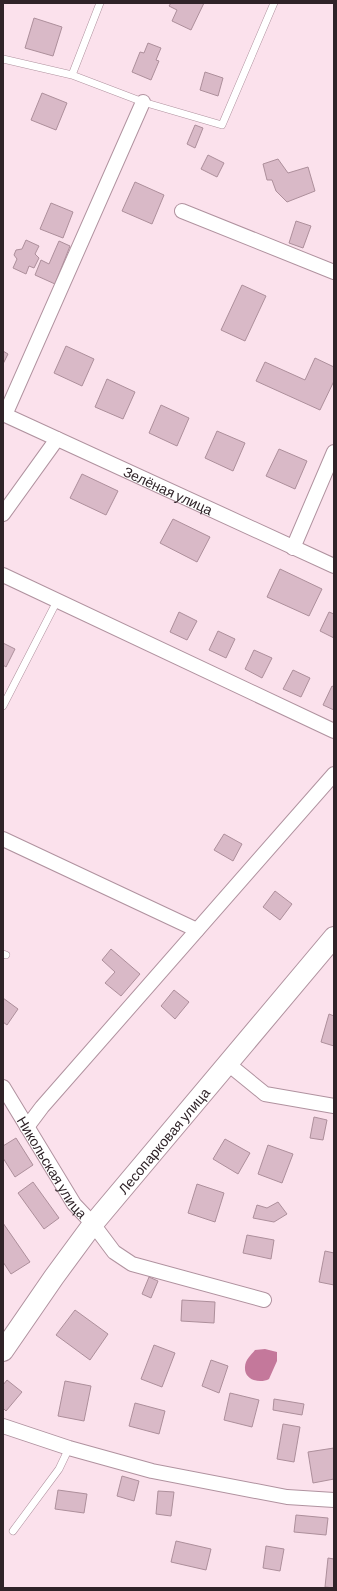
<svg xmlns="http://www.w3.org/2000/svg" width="337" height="1591" font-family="Barlow,sans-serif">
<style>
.water{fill:#c4789b}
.building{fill:#d9b9c7;stroke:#ad8f9b}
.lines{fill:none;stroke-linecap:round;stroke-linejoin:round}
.lane-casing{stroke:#b0929f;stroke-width:8}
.street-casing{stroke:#b0929f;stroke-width:16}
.secondary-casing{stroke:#b0929f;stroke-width:22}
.lane{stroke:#fff;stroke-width:7}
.street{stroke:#fff;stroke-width:14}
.secondary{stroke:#fff;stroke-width:20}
.labels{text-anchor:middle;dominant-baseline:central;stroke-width:3;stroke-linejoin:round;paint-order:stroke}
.street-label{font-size:14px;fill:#2f2328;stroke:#fff}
</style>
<rect width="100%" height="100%" fill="#fbe1ec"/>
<path class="water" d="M265 1349 277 1352V1361L269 1379C260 1384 244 1380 245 1367 245 1360 251 1355 255 1350Z"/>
<path class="building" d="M171 3H204L191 30 172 21 177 10 169 6Z
M34 18 62 27 53 56 25 48Z
M148 43 161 48 156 60 159 61 151 80 132 72 140 52 144 53Z
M205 72 223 78 218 96 200 90Z
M42 93 67 103 56 130 31 120Z
M195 125 203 128 195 148 187 144Z
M208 155 224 163 217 177 201 169Z
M278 159 288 173 308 167 315 191 287 202 276 191 272 180H267L263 164Z
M135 182 164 195 152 224 122 211Z
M51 203 73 212 63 238 40 229Z
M296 221 311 226 303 248 289 243Z
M26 240 39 246 35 254 39 258 34 268 29 266 26 274 13 268 17 259 14 255 16 250 22 249Z
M59 241 70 246 55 284 35 275 41 260 49 264Z
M242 285 266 296 245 341 221 330Z
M66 346 94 359 82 386 54 373Z
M3 351 8 354 3 364Z
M315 358 334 367V381L320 410 256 381 265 362 305 380Z
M107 379 135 392 123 419 95 407Z
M161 405 189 418 177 446 149 433Z
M217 431 245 443 233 471 205 458Z
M279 449 307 461 295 489 266 476Z
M82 474 118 491 106 515 70 498Z
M173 519 210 537 197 562 160 543Z
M280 569 322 589 309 616 267 597Z
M179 612 197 621 187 640 170 632Z
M329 612 334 614V638L320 631Z
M218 631 235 639 226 658 209 650Z
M3 643 15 649 6 667 3 665Z
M254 650 272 658 262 678 245 669Z
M293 670 310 678 301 697 283 689Z
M332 686 334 687V710L323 705Z
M224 834 242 844 233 861 214 850Z
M275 891 292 904 280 920 263 907Z
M111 949 140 974 121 996 105 983 115 972 102 960Z
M174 990 189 1002 175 1019 161 1006Z
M3 998 18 1009 7 1025 3 1022Z
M329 1014 334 1016V1046L321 1042Z
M314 1117 327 1120 323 1140 310 1138Z
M16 1138 33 1165 15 1177 3 1158V1146Z
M225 1139 250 1153 238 1174 213 1159Z
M268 1145 293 1154 282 1183 258 1174Z
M33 1182 59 1218 44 1229 18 1193Z
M197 1184 224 1193 215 1222 188 1213Z
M278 1202 287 1214 274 1222 253 1218 257 1205 267 1208Z
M3 1223 30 1262 11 1274 3 1262Z
M247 1235 274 1240 271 1259 243 1253Z
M325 1251 334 1253V1285L319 1282Z
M149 1277 158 1281 151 1298 142 1294Z
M182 1300 215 1302 214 1323 181 1321Z
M75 1310 108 1334 90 1360 56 1335Z
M154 1345 175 1353 162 1387 141 1379Z
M211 1360 228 1366 219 1393 202 1386Z
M7 1380 22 1392 6 1411 3 1408V1385Z
M65 1381 91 1386 84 1421 58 1416Z
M230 1393 259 1400 252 1427 224 1420Z
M274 1399 304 1404 302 1415 273 1410Z
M135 1403 165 1411 159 1434 129 1426Z
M283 1424 300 1427 294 1462 277 1459Z
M334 1448V1479L313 1483 308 1452Z
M122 1476 139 1481 134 1501 117 1496Z
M58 1490 87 1494 84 1513 55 1509Z
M158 1491 174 1492 171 1516 156 1514Z
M296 1515 328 1518 326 1535 294 1532Z
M176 1541 211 1549 206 1570 171 1562Z
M266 1546 284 1549 280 1571 263 1568Z
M328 1558 334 1559V1588L325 1587Z"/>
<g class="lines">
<g class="lane-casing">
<path id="lane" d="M3 59 72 75 143 102 222 125 274 3
M72 75 100 3
M3 706 57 601
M3 954 6 955
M13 1531 59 1469 69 1448"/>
</g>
<g class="street-casing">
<g id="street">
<path d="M182 211 334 272"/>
<path id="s1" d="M3 414 334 566"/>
<path d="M5 415 143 102"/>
<path d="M3 514 57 439"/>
<path d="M293 548 334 452"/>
<path d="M3 575 334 731"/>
<path d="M3 839 197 930"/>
<path d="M227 1063 265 1094 334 1106"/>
<path id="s2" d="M3 1087 74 1204 93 1224 114 1252 132 1264 264 1300"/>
<path d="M27 1127 42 1107 334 774"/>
<path d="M3 1426 69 1448 152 1471 287 1497 334 1500"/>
</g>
</g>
<g class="secondary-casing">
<g id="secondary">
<path id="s3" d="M3 1351 54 1277 93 1224 334 937"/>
</g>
</g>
<use href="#lane" class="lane"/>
<use href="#street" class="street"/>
<use href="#secondary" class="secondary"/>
</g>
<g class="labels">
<g class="street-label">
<text stroke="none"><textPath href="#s1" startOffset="182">Зелёная улица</textPath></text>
<text stroke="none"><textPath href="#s3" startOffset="265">Лесопарковая улица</textPath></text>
<text stroke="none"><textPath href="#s2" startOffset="94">Никольская улица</textPath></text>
</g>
</g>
<rect width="337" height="1591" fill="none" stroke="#2f2328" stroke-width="8"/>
</svg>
